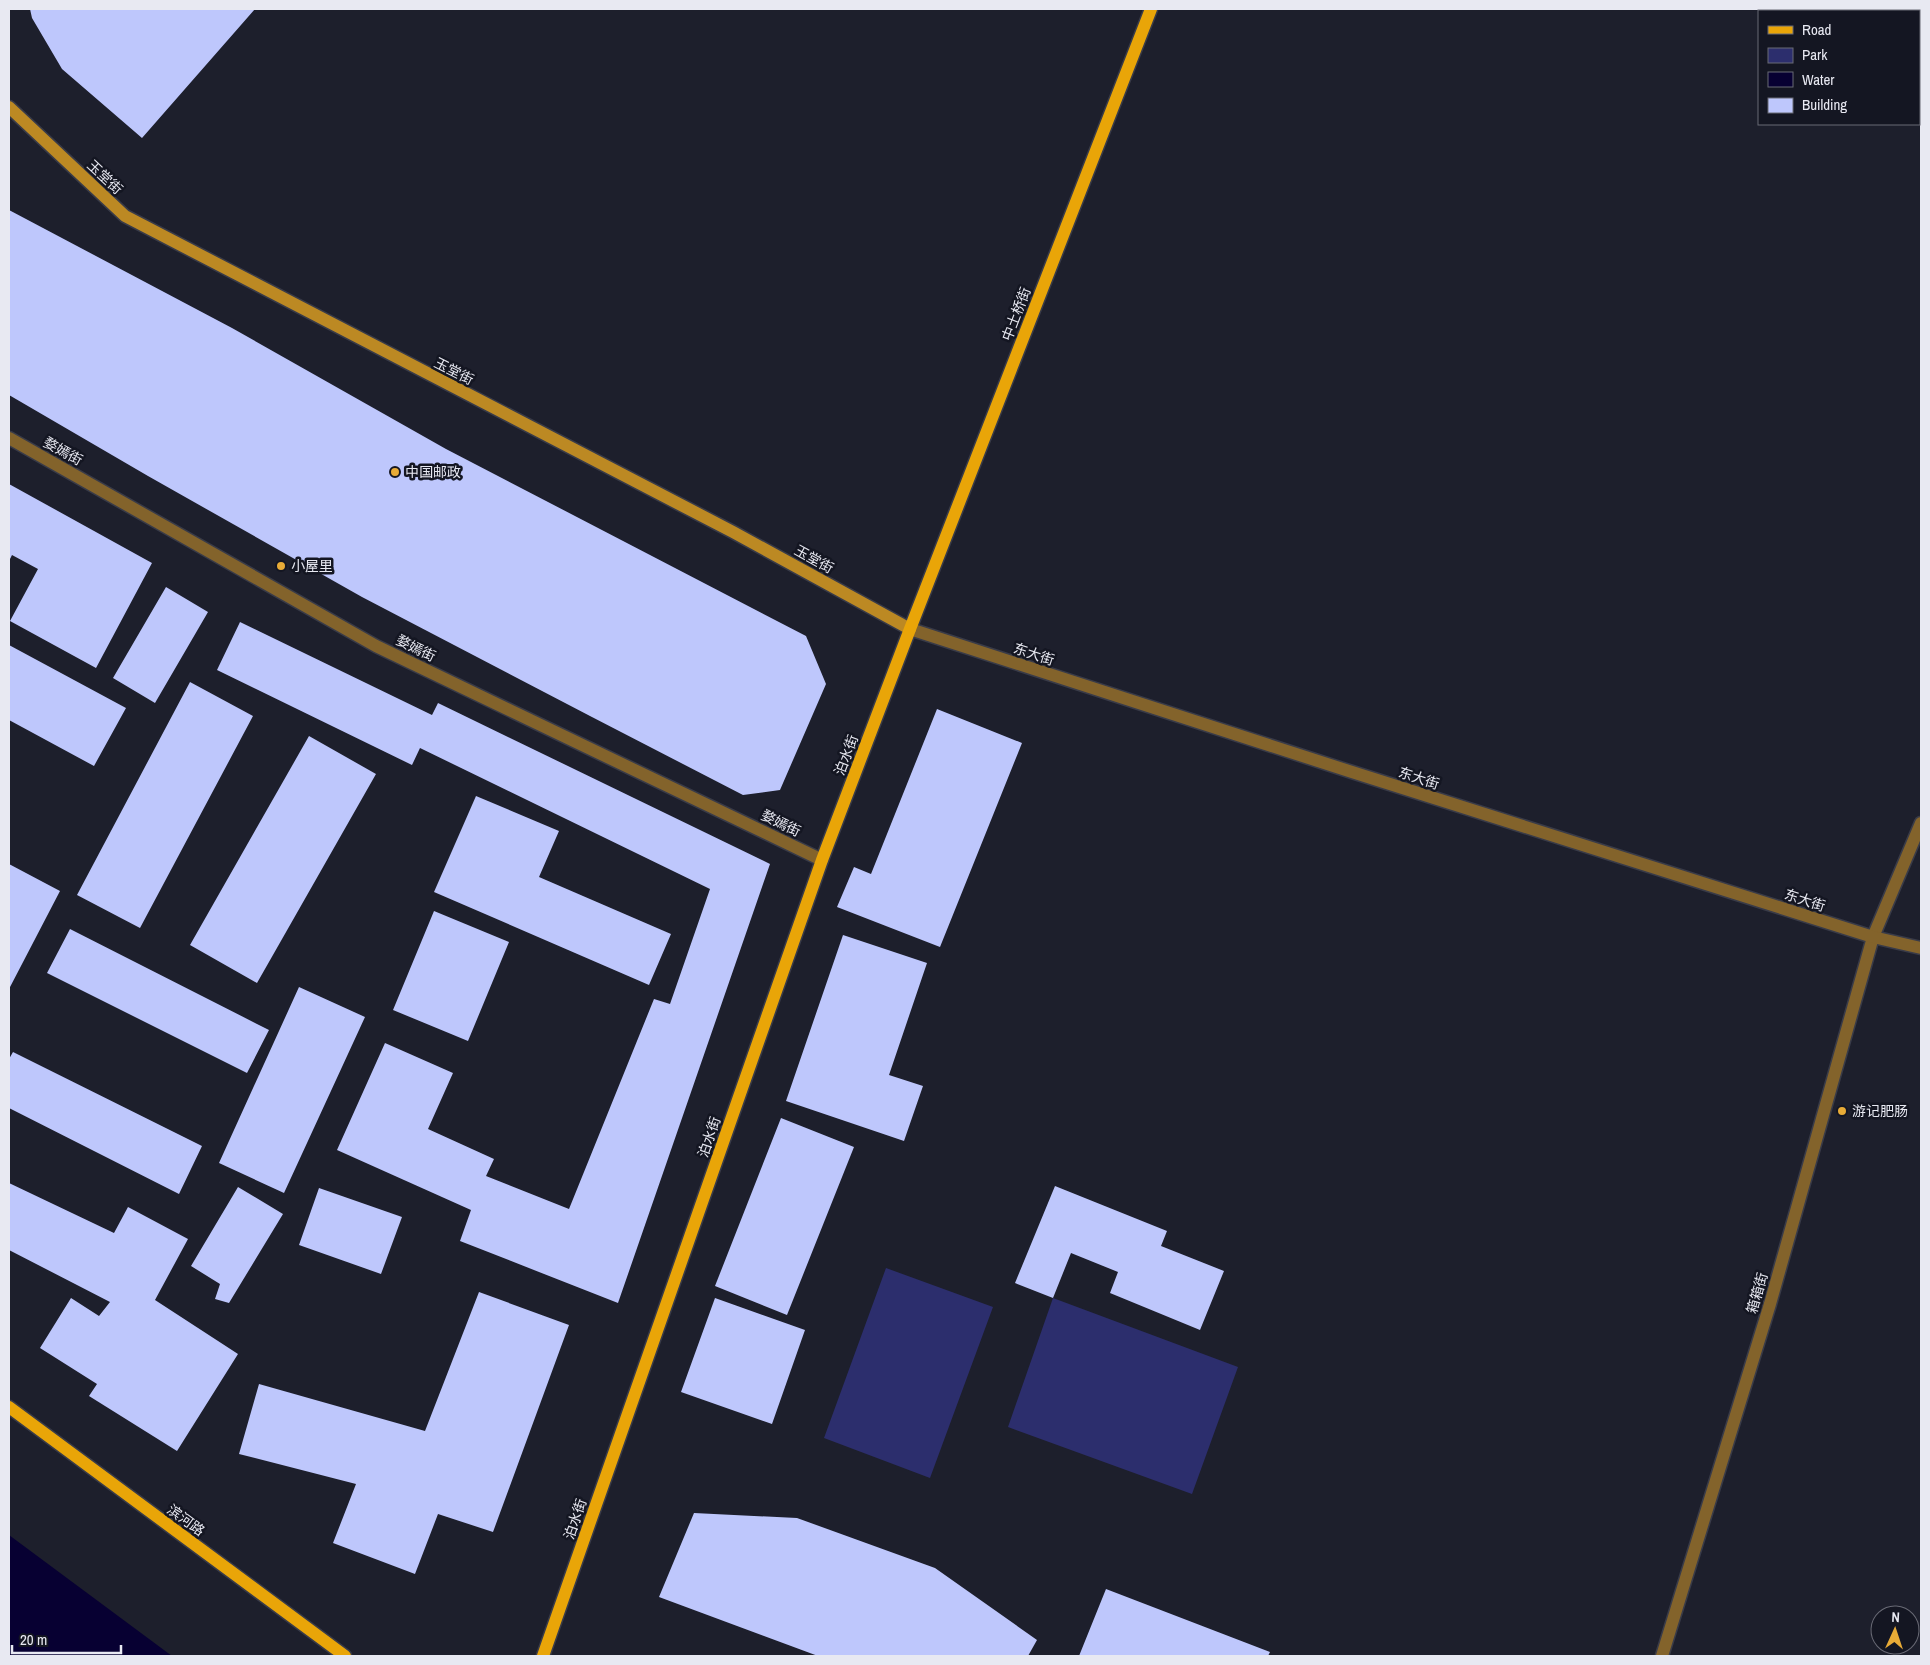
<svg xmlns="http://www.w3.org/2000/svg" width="1930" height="1665" font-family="'Archivo Narrow','Noto Sans SC',sans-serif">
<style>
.green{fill:#2c2e6d}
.water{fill:#070032}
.building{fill:#bec7fc}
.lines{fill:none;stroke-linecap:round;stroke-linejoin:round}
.minor-casing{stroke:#393b48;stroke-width:15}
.tertiary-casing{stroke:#393b48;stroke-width:15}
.secondary-casing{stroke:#393b48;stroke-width:15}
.primary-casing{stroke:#393b48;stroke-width:15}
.minor{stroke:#83632b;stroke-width:12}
.tertiary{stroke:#83632b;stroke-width:12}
.secondary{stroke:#bc8923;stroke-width:12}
.primary{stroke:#e9a508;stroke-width:12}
.poi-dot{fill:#e8ab37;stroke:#141622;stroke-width:2}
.labels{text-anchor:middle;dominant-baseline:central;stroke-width:5;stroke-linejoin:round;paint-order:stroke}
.street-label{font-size:14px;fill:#e8e9f2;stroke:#141622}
.poi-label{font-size:14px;fill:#e8e9f2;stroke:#141622;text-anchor:start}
</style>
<rect width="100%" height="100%" fill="#1d1f2c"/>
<path class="green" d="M886 1268 993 1307 930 1478 824 1438Z
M1053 1298 1238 1367 1192 1494 1008 1427Z"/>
<path class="water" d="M9 1535 172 1656H9Z"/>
<path class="building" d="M30 9H255L142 138 62 69 32 18Z
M9 210 232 328 446 449 806 636 826 684 780 790 743 795 590 716 362 597 148 476 9 395Z
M9 484 152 563 96 668 10 621 38 569 12 555 9 561Z
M166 587 208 612 155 703 113 678Z
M240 622 432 715 438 703 770 864 618 1303 460 1241 471 1210 337 1150 385 1043 453 1073 428 1129 494 1159 486 1176 569 1209 654 999 670 1004 710 889 420 748 412 765 217 670Z
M9 645 126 708 94 766 9 720Z
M190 682 253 716 140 928 77 895Z
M937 709 1022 743 940 947 837 907 854 867 871 874Z
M309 736 376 774 257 983 190 945Z
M476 796 559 831 539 877 671 934 649 985 434 892Z
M9 864 60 891 9 989Z
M434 911 509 942 468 1041 393 1010Z
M70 929 269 1030 247 1073 47 973Z
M843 935 927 963 889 1075 923 1086 904 1141 786 1101Z
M299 987 365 1017 284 1193 219 1163Z
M13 1052 202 1146 179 1194 9 1108V1059Z
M781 1118 854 1147 787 1315 715 1286Z
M9 1183 114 1233 128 1207 188 1239 155 1300 238 1354 177 1451 89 1396 97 1384 40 1348 71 1298 99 1316 110 1302 9 1250Z
M1055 1186 1167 1231 1161 1246 1224 1271 1200 1330 1110 1293 1118 1272 1071 1253 1053 1298 1015 1283Z
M238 1187 283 1214 229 1303 215 1299 220 1284 191 1266Z
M319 1188 402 1217 381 1274 299 1245Z
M479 1292 569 1325 493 1532 438 1514 415 1574 333 1543 356 1484 239 1454 259 1384 425 1431Z
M715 1298 805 1330 772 1424 681 1392Z
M694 1513 797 1518 935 1568 1037 1640 1028 1656H818L659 1597Z
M1106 1589 1270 1652 1268 1656H1079Z"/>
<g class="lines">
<g class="minor-casing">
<path id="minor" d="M9 438 376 646 822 860
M1662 1656 1770 1304 1873 937 1921 823"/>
</g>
<g class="tertiary-casing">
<path id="tertiary" d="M910 629 1352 772 1873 937 1921 948"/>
</g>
<g class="secondary-casing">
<path id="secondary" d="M9 107 125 216 733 532 910 629"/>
</g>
<g class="primary-casing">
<path id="primary" d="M9 1407 345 1656
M543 1656 822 860 910 629 1151 9"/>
</g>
<use href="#minor" class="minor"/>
<use href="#tertiary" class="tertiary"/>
<use href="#secondary" class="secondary"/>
<use href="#primary" class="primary"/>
</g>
<g class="poi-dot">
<circle cx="395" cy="472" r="5"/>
<circle cx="281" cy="566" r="5"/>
<circle cx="1842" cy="1111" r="5"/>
</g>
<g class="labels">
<g class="street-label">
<text transform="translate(105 177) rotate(43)">玉堂街</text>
<text transform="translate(1016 314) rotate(-69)">中土桥街</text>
<text transform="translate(454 371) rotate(27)">玉堂街</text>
<text transform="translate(63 451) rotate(29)">婺嫣街</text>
<text transform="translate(814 559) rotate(29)">玉堂街</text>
<text transform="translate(416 648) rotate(26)">婺嫣街</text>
<text transform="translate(1034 654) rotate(18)">东大街</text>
<text transform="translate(846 755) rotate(-69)">泊水街</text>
<text transform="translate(1419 778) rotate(18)">东大街</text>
<text transform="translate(781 823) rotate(26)">婺嫣街</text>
<text transform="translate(1805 900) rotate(18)">东大街</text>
<text transform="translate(709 1137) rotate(-71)">泊水街</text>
<text transform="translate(1757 1293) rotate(-74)">箱箱街</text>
<text transform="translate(575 1519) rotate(-71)">泊水街</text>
<text transform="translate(186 1520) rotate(36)">滨河路</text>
</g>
<g class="poi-label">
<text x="405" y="472">中国邮政</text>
<text x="291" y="566">小屋里</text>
<text x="1852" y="1111">游记肥肠</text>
</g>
</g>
<rect width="1930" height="1665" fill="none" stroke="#e8e9f2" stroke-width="20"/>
<rect x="1758" y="10" width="162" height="115" fill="#141622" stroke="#696a75"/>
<rect x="1768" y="26" width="25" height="8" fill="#e9a508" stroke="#696a75"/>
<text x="1802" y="35" font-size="15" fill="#e8e9f2">Road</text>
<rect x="1768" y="48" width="25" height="15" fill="#2c2e6d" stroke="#696a75"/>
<text x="1802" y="60" font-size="15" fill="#e8e9f2">Park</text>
<rect x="1768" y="72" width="25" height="15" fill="#070032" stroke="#696a75"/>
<text x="1802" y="85" font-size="15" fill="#e8e9f2">Water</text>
<rect x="1768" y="98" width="25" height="15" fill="#bec7fc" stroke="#696a75"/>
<text x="1802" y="110" font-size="15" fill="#e8e9f2">Building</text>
<g transform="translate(1895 1630) rotate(3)"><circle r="24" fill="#141622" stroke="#696a75"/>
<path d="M0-4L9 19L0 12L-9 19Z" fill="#e8ab37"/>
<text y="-8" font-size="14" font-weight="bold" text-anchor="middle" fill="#e8e9f2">N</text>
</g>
<path d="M12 1645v8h109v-8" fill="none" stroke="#e8e9f2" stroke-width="2.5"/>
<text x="20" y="1645" font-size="15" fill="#e8e9f2" stroke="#141622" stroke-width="4" paint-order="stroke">20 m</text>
</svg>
